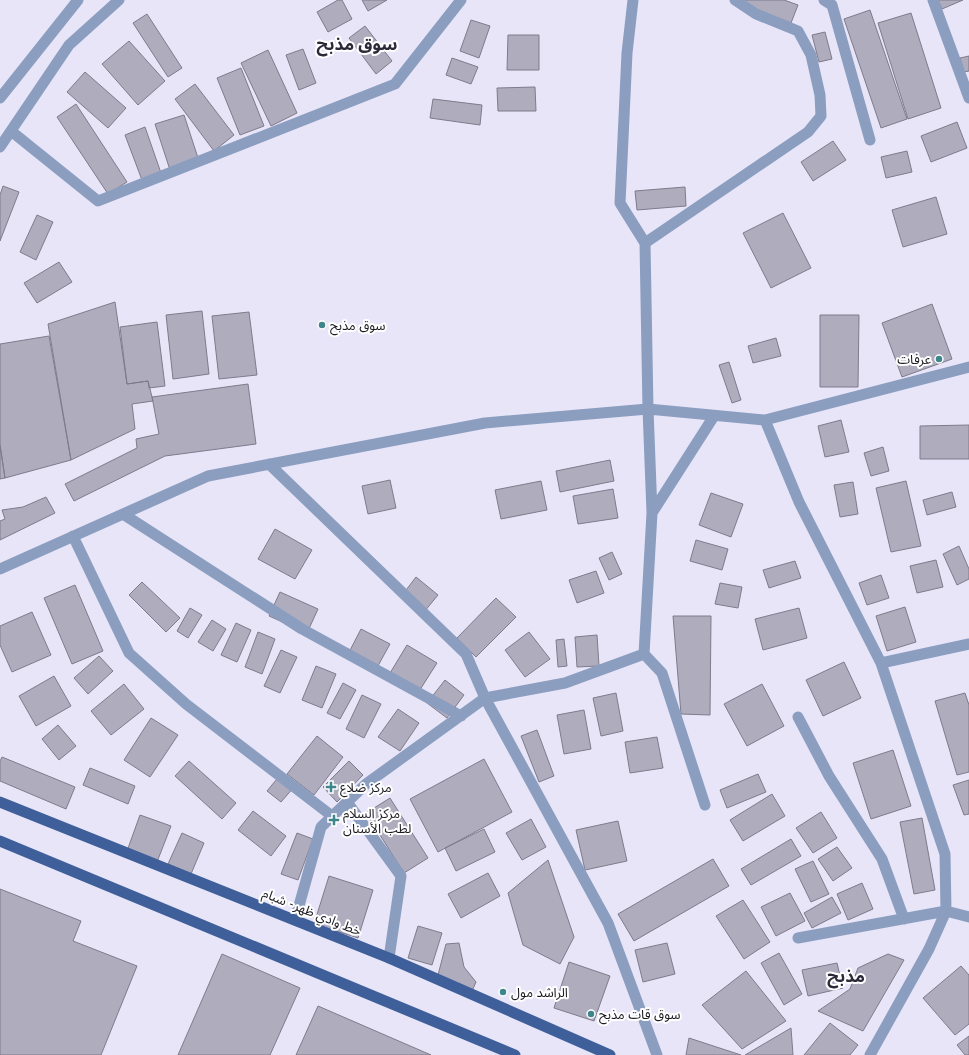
<svg xmlns="http://www.w3.org/2000/svg" width="969" height="1055" font-family="'PT Sans','Noto Sans Arabic',sans-serif">
<style>
.building{fill:#afacbe;stroke:#7f7b8d}
.lines{fill:none;stroke-linecap:round;stroke-linejoin:round}
.minor{stroke:#8b9ec0;stroke-width:11}
.primary{stroke:#3f5f9b;stroke-width:11}
.poi-dot{fill:#3e868b;stroke:#fff;stroke-width:1.5}
.labels{text-anchor:middle;dominant-baseline:central;stroke-width:4;stroke-linejoin:round;paint-order:stroke}
.poi-label{font-size:13px;fill:#19181f;stroke:#fff;text-anchor:start}
.street-label{font-size:13px;fill:#19181f;stroke:#fff}
.district-label{font-size:17px;font-weight:bold;fill:#2c2938;stroke:#fff}
</style>
<rect width="100%" height="100%" fill="#e8e5f8"/>
<path class="building" d="M338 0H342L352 19 328 32 317 12Z
M362 0H387L368 11Z
M730 0H784L798 5 791 23Z
M938 0H963L942 9Z
M870 10 907 119 881 128 844 19Z
M911 13 941 108 908 119 878 23Z
M147 14 182 68 168 77 133 23Z
M471 20 490 26 479 58 460 51Z
M365 26 392 61 376 74 349 38Z
M825 32 832 59 819 62 812 35Z
M508 35H539V70H507Z
M129 41 165 81 138 105 102 64Z
M303 49 316 83 299 90 286 55Z
M268 50 297 113 271 126 241 63Z
M969 56V71L964 72 960 58Z
M452 58 478 67 471 84 446 75Z
M241 68 264 126 240 135 217 78Z
M85 72 126 108 108 128 67 92Z
M195 84 234 135 214 151 175 99Z
M535 87 536 111H498L497 88Z
M433 99 482 105 480 125 430 118Z
M76 104 127 182 108 194 57 117Z
M184 115 199 161 170 170 155 124Z
M957 122 967 148 931 162 921 136Z
M145 127 161 173 142 180 125 135Z
M833 141 846 160 813 181 801 162Z
M907 151 912 172 886 178 881 157Z
M3 186 19 192 0 241V195Z
M685 187 686 206 637 210 635 191Z
M936 197 947 234 903 247 892 210Z
M783 213 811 268 771 288 743 233Z
M37 215 53 222 36 260 20 252Z
M59 262 72 282 37 303 24 283Z
M115 302 127 384 148 381 153 401 132 404 135 429 71 460 48 324Z
M932 304 952 359 902 377 882 323Z
M202 311 209 374 173 379 166 315Z
M249 312 257 375 219 379 212 316Z
M820 315H859L858 387H820Z
M157 322 165 386 149 388 148 381 127 384 120 327Z
M49 336 71 460 5 478 0 445V344Z
M776 338 781 356 753 363 748 346Z
M729 362 741 400 732 403 719 365Z
M248 384 256 444 165 456 74 501 65 484 137 448 136 439 159 434 152 397Z
M841 420 849 452 825 457 818 426Z
M969 425V459H920V426Z
M0 445 5 478 0 479Z
M883 447 889 471 871 476 864 453Z
M610 460 614 481 560 492 556 471Z
M390 480 396 508 368 514 362 486Z
M541 481 547 510 501 519 495 490Z
M906 481 921 546 891 552 876 488Z
M853 482 858 514 840 517 834 485Z
M613 489 618 518 578 524 573 496Z
M952 492 956 507 927 515 923 500Z
M711 493 743 504 731 537 699 525Z
M46 497 55 513 0 540V521L5 519 2 510 23 507Z
M275 529 312 550 295 579 258 559Z
M696 540 728 549 722 570 690 561Z
M959 546 969 569V579L957 585 943 554Z
M612 552 622 574 609 580 599 558Z
M936 560 943 587 917 593 910 566Z
M795 561 801 578 769 588 763 570Z
M596 571 604 593 577 603 569 580Z
M881 575 889 598 867 605 859 583Z
M416 577 438 595 424 612 403 594Z
M142 582 180 618 166 632 129 595Z
M720 583 742 587 738 608 715 604Z
M75 585 103 651 72 664 44 598Z
M280 592 318 609 307 633 269 616Z
M496 598 516 617 476 657 457 638Z
M905 607 916 642 887 651 876 616Z
M190 608 202 615 188 638 177 631Z
M799 608 807 638 763 650 755 619Z
M32 612 51 655 12 672 0 645V626Z
M673 616H711L710 715 681 714Z
M212 620 226 629 213 651 198 642Z
M236 623 251 630 237 662 221 655Z
M361 629 390 644 374 673 346 658Z
M258 632 275 639 262 674 245 667Z
M529 632 550 659 525 677 505 650Z
M597 635 599 666 577 667 575 637Z
M564 639 567 666 558 667 556 640Z
M407 645 437 663 416 696 387 678Z
M281 650 297 657 280 693 264 686Z
M99 656 113 671 88 694 74 678Z
M844 662 861 698 823 716 806 680Z
M316 666 336 674 322 708 302 700Z
M54 676 71 706 36 726 19 696Z
M445 680 464 695 447 718 427 703Z
M343 683 356 690 340 719 327 713Z
M124 684 144 709 111 735 91 711Z
M762 684 784 726 747 746 724 704Z
M616 693 623 731 601 736 593 698Z
M965 693 969 705V772L957 775 935 701Z
M362 695 381 704 364 738 346 729Z
M398 709 419 723 400 751 378 737Z
M584 710 591 749 564 754 557 715Z
M151 718 178 735 150 777 124 760Z
M58 725 76 746 59 760 42 739Z
M537 730 554 776 539 782 521 736Z
M317 736 343 757 314 795 287 774Z
M657 737 663 768 630 773 625 742Z
M893 750 911 806 871 819 853 763Z
M2 757 75 787 66 809 0 781V761Z
M484 759 512 812 438 852 410 799Z
M189 761 236 803 222 819 175 776Z
M349 761 363 775 337 802 323 787Z
M90 768 135 786 128 804 83 785Z
M281 774 295 786 281 802 267 791Z
M758 774 766 792 727 808 720 790Z
M969 780V814L964 815 953 785Z
M772 794 785 816 743 841 730 820Z
M390 798 428 858 404 873 366 813Z
M253 811 286 836 271 856 238 830Z
M821 812 837 838 813 853 796 828Z
M140 815 171 826 157 862 127 851Z
M922 818 935 890 914 894 900 822Z
M531 819 546 847 522 860 506 833Z
M618 821 627 861 585 870 576 830Z
M484 829 495 852 456 871 445 848Z
M182 833 204 843 191 874 168 864Z
M297 833 313 839 298 880 281 874Z
M791 839 801 856 751 885 741 869Z
M837 847 852 868 833 881 818 859Z
M713 859 729 886 634 941 618 914Z
M548 860 574 937 560 964 523 945 508 893Z
M813 861 829 894 811 902 795 869Z
M488 873 500 896 461 918 448 894Z
M329 876 373 890 358 938 314 924Z
M862 883 873 909 848 920 837 894Z
M0 889 81 921 73 941 137 966 101 1055H0Z
M790 893 805 921 776 936 761 907Z
M832 897 841 913 812 928 804 913Z
M743 900 770 942 744 959 716 916Z
M418 926 442 933 432 965 408 958Z
M459 943 464 967 476 982 472 991 438 975 446 944Z
M667 943 675 974 643 982 635 950Z
M779 953 802 994 784 1005 761 963Z
M222 954 300 988 270 1055H178Z
M888 954 904 960 863 1031 818 1011 850 989 858 968Z
M569 962 610 976 594 1021 554 1008Z
M837 963 843 988 808 996 802 970Z
M961 966 969 975V1024L955 1035 923 998Z
M746 971 786 1021 742 1049 702 1005Z
M318 1006 431 1055H296Z
M830 1023 858 1045 850 1055H804Z
M791 1028 793 1055H745Z
M969 1036V1055H965L957 1045Z
M689 1038 741 1055H686Z"/>
<g class="lines">
<path class="minor" d="M633 0 627 53 620 203 645 243
M824 0 832 5 870 140
M933 0 969 98
M0 98 78 0
M11 131 98 201 395 84 461 0
M0 147 69 45 119 0
M765 420 799 502 881 663 945 854 946 911 929 949 870 1055
M269 464 466 654 485 698 608 923 657 1055
M652 513 714 416
M123 514 302 629 461 716
M73 536 129 653 186 704 332 816
M0 569 208 476 485 423 648 409 765 420 969 367
M644 654 662 673 705 805
M881 663 969 644
M798 717 829 776 882 859 904 919
M347 802 401 876 389 958
M295 920 321 827 366 784 485 698 565 683 644 654 652 513 648 409 645 243 808 132 821 116 820 95 811 55 798 31 756 14 735 0
M798 938 946 911 969 917"/>
<path class="primary" d="M0 802 389 958 610 1055
M0 841 515 1055"/>
</g>
<g class="poi-dot">
<circle cx="322" cy="325" r="4"/>
<circle cx="939" cy="359" r="4"/>
<path d="M329 781h4v4h4v4h-4v4h-4v-4h-4v-4h4z"/>
<path d="M332 814h4v4h4v4h-4v4h-4v-4h-4v-4h4z"/>
<circle cx="503" cy="992" r="4"/>
<circle cx="591" cy="1014" r="4"/>
</g>
<g class="labels">
<g class="poi-label">
<text x="330" y="325">سوق مذبح</text>
<text x="931" y="359" text-anchor="end">عرفات</text>
<text x="340" y="787">مركز ضلاع</text>
<text x="343" y="813">مركز السلام<tspan x="343" dy="15">لطب الأسنان</tspan></text>
<text x="511" y="992">الراشد مول</text>
<text x="599" y="1014">سوق قات مذبح</text>
</g>
<g class="street-label">
<text transform="translate(312 912) rotate(22)">خط وادي ظهر - شبام</text>
</g>
<g class="district-label">
<text x="357" y="44">سوق مذبح</text>
<text x="846" y="976">مذبح</text>
</g>
</g>
</svg>
